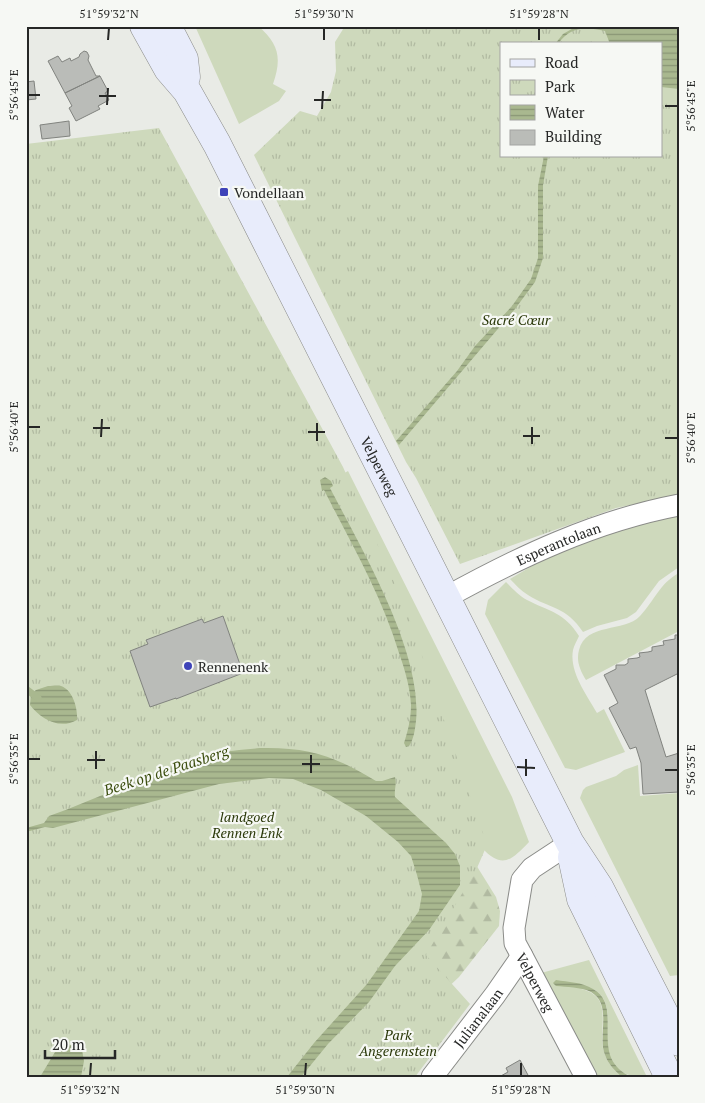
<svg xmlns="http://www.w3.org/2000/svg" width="705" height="1103" font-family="'PT Serif',serif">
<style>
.green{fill:#ced9bc}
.forest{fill:url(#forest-firs)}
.park{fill:url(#park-tufts);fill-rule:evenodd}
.water{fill:url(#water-rules)}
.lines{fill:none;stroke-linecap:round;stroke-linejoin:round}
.stream{stroke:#a9b88f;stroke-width:7}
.building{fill:#babcb8;stroke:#81837f}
.street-casing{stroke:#8a8b88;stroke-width:23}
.secondary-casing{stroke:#8a8b88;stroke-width:29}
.street{stroke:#fff;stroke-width:21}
.secondary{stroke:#e8ecfb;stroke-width:28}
.ticks{fill:none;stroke:#262726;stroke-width:2}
.poi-dot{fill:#3e43b8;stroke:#f6f8f4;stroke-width:2}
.labels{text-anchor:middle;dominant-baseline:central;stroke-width:4.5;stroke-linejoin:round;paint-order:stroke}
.poi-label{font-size:14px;fill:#262726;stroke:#f6f8f4;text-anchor:start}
.park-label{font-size:14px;font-style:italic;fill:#293707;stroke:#f6f8f4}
.street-label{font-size:14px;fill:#262726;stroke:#f6f8f4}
.water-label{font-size:15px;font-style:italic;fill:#3a4c0c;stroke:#f6f8f4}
.neatline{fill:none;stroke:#262726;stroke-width:2}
.ticks-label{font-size:12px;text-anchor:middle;fill:#262726}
</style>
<defs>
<pattern id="forest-firs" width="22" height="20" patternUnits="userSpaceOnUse" patternTransform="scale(1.25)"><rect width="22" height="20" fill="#ced9bc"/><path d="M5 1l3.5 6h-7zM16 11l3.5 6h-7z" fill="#b1baa1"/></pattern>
<pattern id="park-tufts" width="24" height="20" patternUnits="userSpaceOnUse" patternTransform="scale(1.25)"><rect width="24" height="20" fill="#ced9bc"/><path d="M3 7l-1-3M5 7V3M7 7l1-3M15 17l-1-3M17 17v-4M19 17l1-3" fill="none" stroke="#b1baa1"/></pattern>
<pattern id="water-rules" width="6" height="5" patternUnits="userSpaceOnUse" patternTransform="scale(1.25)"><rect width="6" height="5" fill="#a9b88f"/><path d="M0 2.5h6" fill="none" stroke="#899675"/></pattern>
</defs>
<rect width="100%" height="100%" fill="#e9ebe6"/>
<path class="green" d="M195 26H258C279 44 282 58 273 84L286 91 279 101 239 124Z
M348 471 512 797 529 842C511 861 502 869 482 848L331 481Z
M679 514V567L659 581 636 612 627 618 597 626 583 632C566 606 550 609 528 595 521 591 515 584 510 579L552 554 593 537Z
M679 573V631L586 680C580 670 576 661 579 650 586 622 624 633 640 616 655 600 659 584 679 573Z
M506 582C512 588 519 596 527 600 550 612 564 612 579 636 577 641 574 645 573 650 569 672 587 695 597 713L604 709 625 752 576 770 565 768 485 614 488 600Z
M638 765 640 796 679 793V975L670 976 580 798 583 790 586 787 616 776 624 770Z
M589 960 647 1077C634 1077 625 1076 615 1066 598 1047 615 1019 603 998 601 995 598 992 595 990L581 989C617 997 595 1032 605 1055 608 1064 615 1071 622 1077H597L541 973Z"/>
<path class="forest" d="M473 860 496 897 500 911 499 926 459 977 353 1077H301Z"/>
<path class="park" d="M345 26H679V495L616 508 460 564 416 478 406 462 254 155 300 111 317 116 331 92 336 71 335 42ZM501 44H661V156H501Z
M159 128 343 467 406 609 487 845 477 868 426 955 470 1004 415 1077H26V144Z"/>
<path class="water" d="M577 26 605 28V26H679V89L661 87V44H610L605 31C586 27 571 26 558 44H555L563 34Z
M544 156H548L543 185V258L535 282 515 309 399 445 396 441 457 371 475 346 512 306 531 279 538 258V186Z
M325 477 331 481 333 486 330 488C361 548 423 652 416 721 415 729 414 739 409 746L406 747 404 743C408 731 411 718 411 705 410 687 405 670 399 653 382 596 351 543 324 490L322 491 320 480Z
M48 686C52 686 58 685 61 686 73 690 78 709 77 720 59 730 41 719 30 705L31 694 36 690Z
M260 748C309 747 335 756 376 781H382L395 777C397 784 394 790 395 797L446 843 455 854 460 866V885L429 930 395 966 369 1002 328 1044 301 1077H287L314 1043 367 984 419 911 422 894 417 875 411 856 398 842 366 816 321 790 293 779 269 778 219 784 53 828 45 827 26 832V828L44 823 49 816C103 797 155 770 211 755 227 750 244 750 260 748Z
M556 980C568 982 582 982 593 989 626 1007 586 1058 632 1077H622C615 1071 608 1064 605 1055 597 1036 613 1005 591 992 581 987 566 987 556 986L553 983Z
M67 1044 73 1045 82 1050 84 1061 81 1077H40L58 1047Z"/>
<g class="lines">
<path class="stream" d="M26 689 38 698"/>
</g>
<path class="building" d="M84 51 87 52 89 56 88 60 96 76H100L65 93 48 61 58 56 62 62 70 58 71 61 79 57 80 54Z
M100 76 108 91 105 93 109 100 98 106 100 109 76 121 69 108 72 106 65 93Z
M34 81 36 99 26 100V82Z
M69 121 70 136 42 139 40 125Z
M223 616 243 673 176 699V698L150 707 130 651 148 644 146 640 202 619 204 623Z
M675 635H679V673L645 690 666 757 679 753V792L643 794 641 763 636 747 630 749 609 708 618 703 604 675 616 669V665H625L628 663V659L637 658 640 657 639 653 648 652 652 651V647L664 645 663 641 675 639Z
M520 1060 529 1077H499L508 1072 506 1068Z"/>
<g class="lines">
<g class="street-casing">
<g id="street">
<path id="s1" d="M445 598C519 557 595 521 679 505"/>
<path id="s2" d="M570 843 532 868 522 880 514 928 515 943 522 956 586 1077"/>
<path id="s3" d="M432 1077 495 995 522 956"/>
</g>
</g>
<g class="secondary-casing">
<g id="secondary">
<path id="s4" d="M144 26 168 69 187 91 217 144 570 843 599 887 679 1042"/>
<path d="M167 26 184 59 186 77"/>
<path d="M572 857 581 899 669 1077"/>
</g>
</g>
<use href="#street" class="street"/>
<use href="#secondary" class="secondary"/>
</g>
<path class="ticks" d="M108 40 109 28M324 40V28M539 40V28M28 95H40M99 96H116M314 100H331M107 105 108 88M665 106H678M322 109 323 91M28 427H40M93 428H110M308 432H325M523 436H540M101 437 102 419M665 438H678M317 441V423M532 444V427M28 759H40M87 760H105M302 764H320M517 767 535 768M96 769V751M665 770H678M311 773V755M526 776V759M90 1076 91 1063M305 1076 306 1063M521 1076V1063"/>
<g class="poi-dot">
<rect x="219" y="187" width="10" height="10" rx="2.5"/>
<circle cx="188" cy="666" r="5"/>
</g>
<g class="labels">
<g class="poi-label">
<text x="234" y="192">Vondellaan</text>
<text x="198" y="666">Rennenenk</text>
</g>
<g class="park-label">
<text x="516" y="319">Sacré Cœur</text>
<text x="247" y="816">landgoed<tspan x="247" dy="16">Rennen Enk</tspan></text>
<text x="398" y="1034">Park<tspan x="398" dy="16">Angerenstein</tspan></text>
</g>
<g class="street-label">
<text stroke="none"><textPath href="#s4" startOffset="500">Velperweg</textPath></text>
<text stroke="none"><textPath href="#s1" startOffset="126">Esperantolaan</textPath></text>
<text stroke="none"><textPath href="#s2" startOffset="169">Velperweg</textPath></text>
<text stroke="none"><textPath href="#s3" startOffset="75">Julianalaan</textPath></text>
</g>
<g class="water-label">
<text transform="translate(166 770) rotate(-18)">Beek op de Paasberg</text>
</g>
</g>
<rect width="705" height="1103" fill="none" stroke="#f6f8f4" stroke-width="55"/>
<rect x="500" y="42" width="162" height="115" fill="#f6f8f4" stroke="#a3a4a2"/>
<rect x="510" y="59" width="25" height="8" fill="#e8ecfb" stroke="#a3a4a2"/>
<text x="545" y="68" font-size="15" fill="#262726">Road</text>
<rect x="510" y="80" width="25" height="15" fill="url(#park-tufts)" stroke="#a3a4a2"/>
<text x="545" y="92" font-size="15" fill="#262726">Park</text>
<rect x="510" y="105" width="25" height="15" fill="url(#water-rules)" stroke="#a3a4a2"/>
<text x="545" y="118" font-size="15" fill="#262726">Water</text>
<rect x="510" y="130" width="25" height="15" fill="#babcb8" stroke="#a3a4a2"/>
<text x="545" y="142" font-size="15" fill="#262726">Building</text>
<path d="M45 1050v8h70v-8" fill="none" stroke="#262726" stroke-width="2.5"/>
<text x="52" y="1050" font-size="15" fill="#262726" stroke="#f6f8f4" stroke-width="4" paint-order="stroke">20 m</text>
<rect x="28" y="28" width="650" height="1048" class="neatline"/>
<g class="ticks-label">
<text x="109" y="18">51°59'32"N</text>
<text x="324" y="18">51°59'30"N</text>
<text x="539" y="18">51°59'28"N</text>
<text transform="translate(14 95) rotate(-90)" y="4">5°56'45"E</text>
<text transform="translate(691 106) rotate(-90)" y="4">5°56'45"E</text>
<text transform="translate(14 427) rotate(-90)" y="4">5°56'40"E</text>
<text transform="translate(691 438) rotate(-90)" y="4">5°56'40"E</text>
<text transform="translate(14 759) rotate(-90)" y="4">5°56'35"E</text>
<text transform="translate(691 770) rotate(-90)" y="4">5°56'35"E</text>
<text x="90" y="1094">51°59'32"N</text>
<text x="305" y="1094">51°59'30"N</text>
<text x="521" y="1094">51°59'28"N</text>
</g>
</svg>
